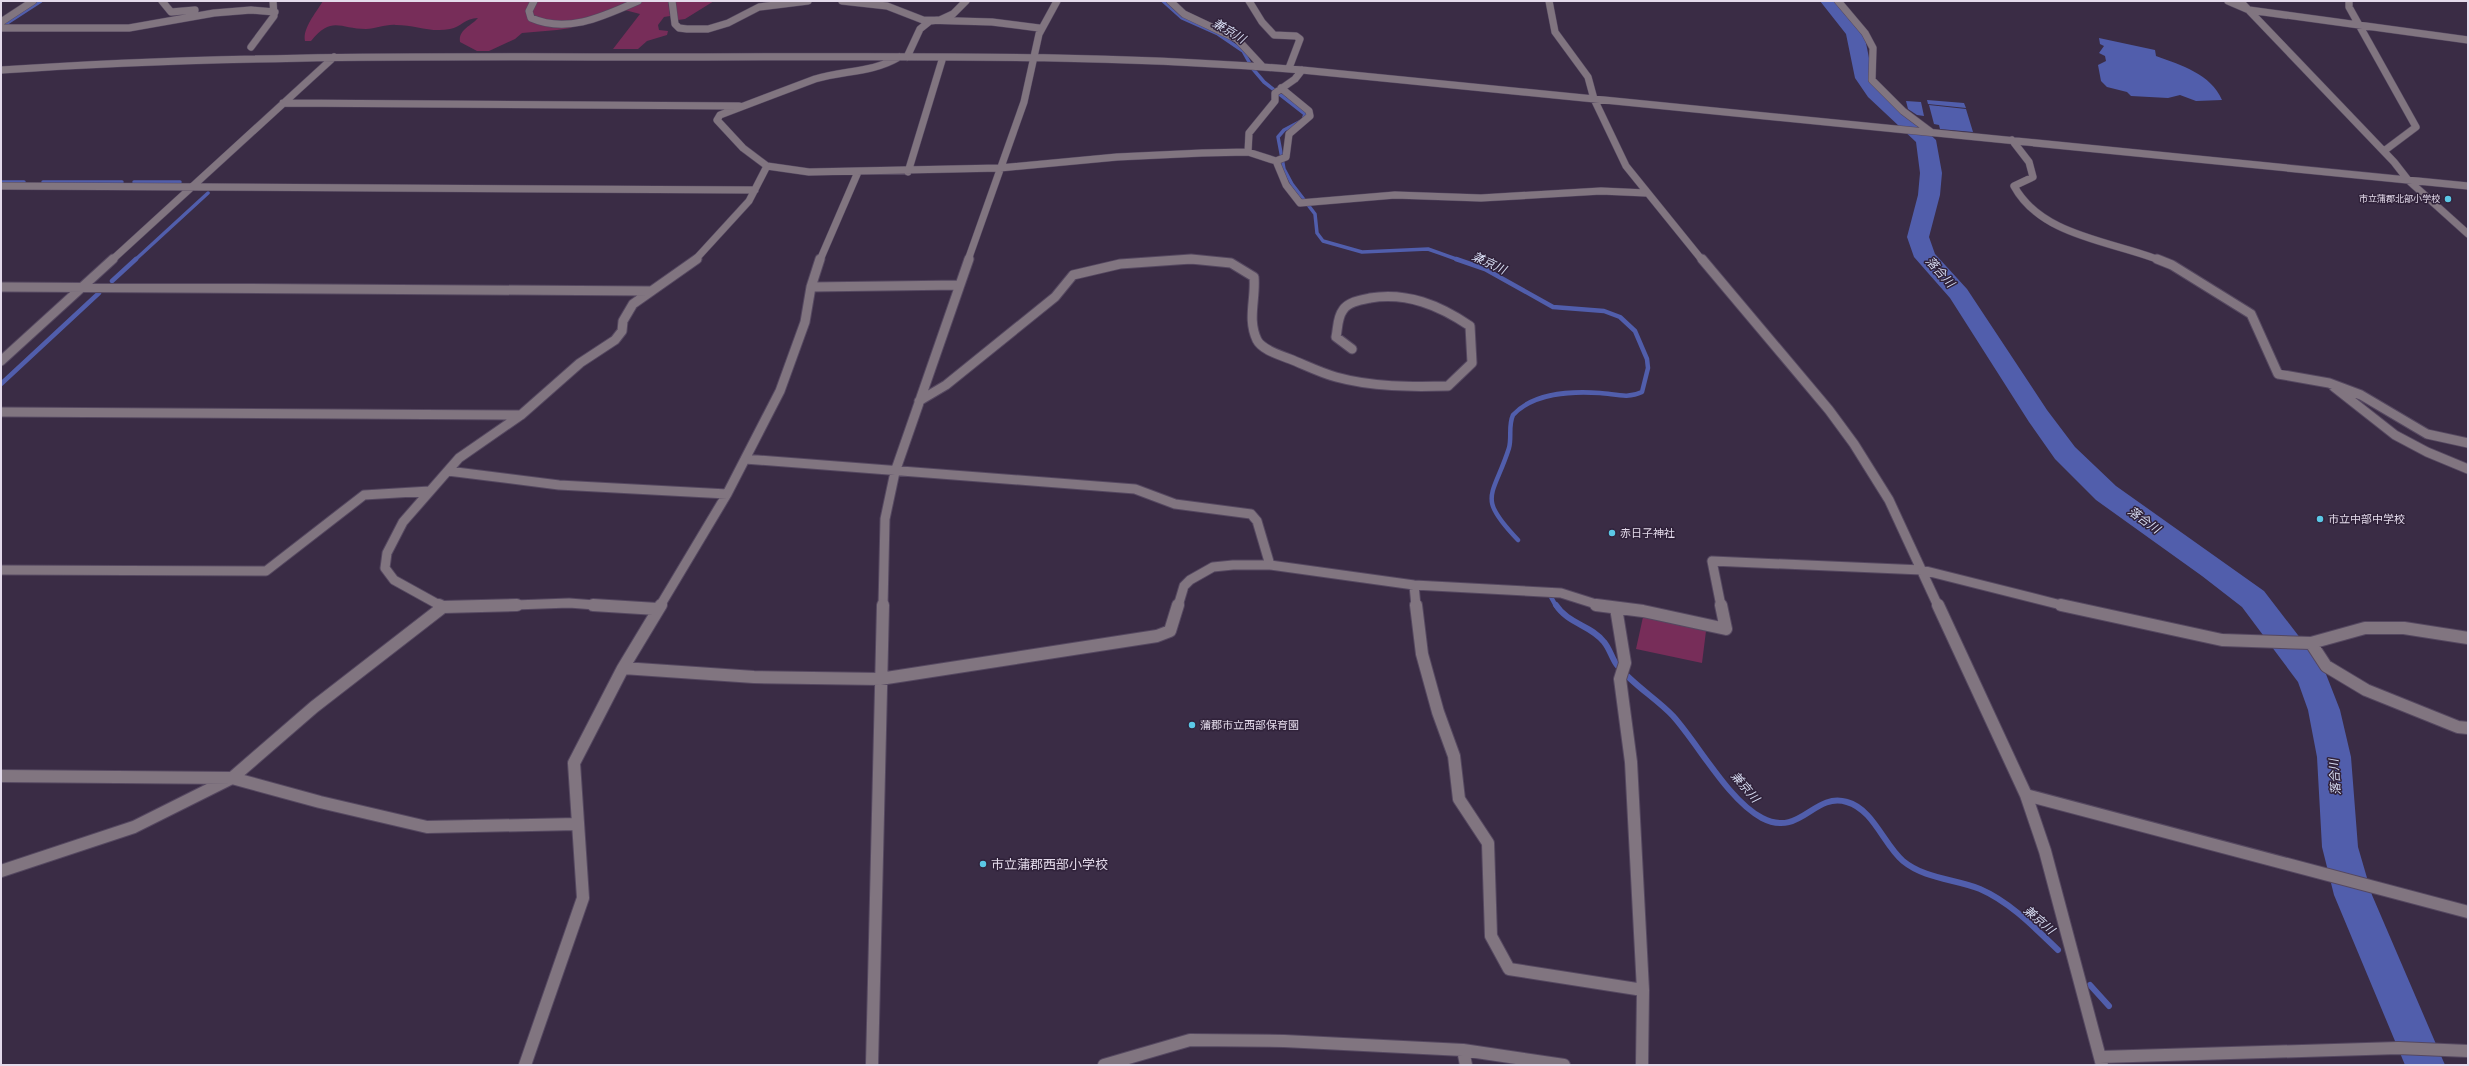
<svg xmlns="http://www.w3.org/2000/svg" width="2469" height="1066" font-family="'Roboto Serif','Noto Sans JP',serif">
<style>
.green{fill:#772d59}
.water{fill:#515eac}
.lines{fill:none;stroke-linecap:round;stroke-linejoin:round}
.stream-far2{stroke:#515eac;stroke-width:3.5}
.stream-far1{stroke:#515eac;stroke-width:4.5}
.stream{stroke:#515eac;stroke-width:6}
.river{fill:#515eac;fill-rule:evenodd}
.minor-far2-casing{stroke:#554860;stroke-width:8}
.minor-far1-casing{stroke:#554860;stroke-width:11}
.minor-casing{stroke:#554860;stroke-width:14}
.minor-far2{stroke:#817580;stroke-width:7}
.minor-far1{stroke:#817580;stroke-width:9}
.minor{stroke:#817580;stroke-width:12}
.poi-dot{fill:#5bc8e6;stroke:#30223a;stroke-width:1.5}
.labels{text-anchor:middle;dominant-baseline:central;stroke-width:3;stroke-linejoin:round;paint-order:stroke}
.far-poi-label{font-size:9px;fill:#e4dbeb;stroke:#30223a;text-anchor:end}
.poi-label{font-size:11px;fill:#e4dbeb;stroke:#30223a;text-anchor:start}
.water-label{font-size:12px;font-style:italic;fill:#d7dcf2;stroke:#30223a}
.near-poi-label{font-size:13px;fill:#e4dbeb;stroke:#30223a;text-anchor:start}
</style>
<rect width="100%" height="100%" fill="#3a2c45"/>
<path class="green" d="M323 1H531L526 12 528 18 575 24 571 28 557 30 522 33 515 39 489 51H477L460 42C458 30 471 26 478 18 465 18 461 27 450 29 431 33 415 25 396 25 386 24 376 29 366 29 340 29 332 15 311 41H305C302 29 317 11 323 1Z
M537 1H635C602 13 566 32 533 16L532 11Z
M642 1H668L670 16 664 17 658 25 659 30 668 31 667 35 647 41 638 49H613L640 14 621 9Z
M675 1H714L685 19 678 20Z
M1643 617 1706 631 1702 663 1636 649Z"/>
<path class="water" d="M2099 38 2155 50 2156 56C2181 65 2211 74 2222 100L2196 101 2180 95 2168 98 2131 96 2127 92 2107 87 2101 81 2098 65 2106 61 2105 56 2099 53 2104 46 2100 44Z
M1927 100 1964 103 1966 108 1928 104Z
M1906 101 1921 102 1924 116 1917 115 1908 109Z
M1929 105 1966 109 1973 132 1940 129 1939 125 1934 124Z"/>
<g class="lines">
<path class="stream-far2" d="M1163 1 1182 18 1218 34 1243 51 1253 69 1264 82 1305 114 1303 120 1284 130 1278 137 1284 169 1292 184 1315 214 1317 233 1323 241 1362 252 1428 249 1459 260
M4 25 41 1
M1 182H24
M43 182H122
M134 182H180
M135 260 208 193"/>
<path class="stream-far1" d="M1456 259 1485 269 1553 307 1604 311 1620 317 1635 331 1647 359 1648 368 1642 392C1628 399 1615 394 1600 393 1572 391 1533 393 1513 415 1508 426 1512 437 1509 448 1493 498 1476 496 1518 540
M112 281 136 259
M1 384 99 293
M1551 597 1556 606"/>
<path class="stream" d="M1556 605C1568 624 1591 625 1604 642 1610 649 1612 659 1617 665 1633 685 1656 698 1673 716 1699 745 1728 800 1762 818 1801 838 1813 792 1847 802 1873 809 1884 845 1903 861 1925 879 1955 879 1980 889 2010 902 2035 928 2058 950
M2090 985 2109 1006"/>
<path class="river" d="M1820 1H1838L1864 33 1873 78 1882 89 1936 140 1942 173 1940 195 1929 237 1935 254 1967 289 2047 410 2075 447 2116 486 2264 591 2324 669 2340 710 2351 757 2358 847 2372 895 2445 1065H2405L2334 895 2322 847 2317 757 2308 710 2298 682 2242 607 2202 576 2096 500 2055 459 2029 422 1950 298 1914 257 1907 237 1918 195 1920 173 1916 142 1868 97 1855 78 1846 34Z"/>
<g class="minor-far2-casing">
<path id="minor-far2" d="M162 1 171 12 195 10
M534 1 529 11 531 18C568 34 604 16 638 1
M672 1 675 24 679 28 687 29H708L728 23 759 7 808 1
M842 1 887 6 923 20 992 22 1039 28
M1170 1 1184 14 1237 39 1262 66
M1249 1 1262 22 1274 35 1296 36 1300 39 1289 68
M1549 1 1555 32 1588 77 1594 99 1626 166 1702 260
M1838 1 1865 33 1873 48 1872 80 1903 111 1931 132
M2228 1 2249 10 2468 40
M2240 1 2394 162 2408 180 2468 234
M2349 1V7L2416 127 2384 151
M1 22 33 1
M1 28H129L214 13 251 10 275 12
M251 47 274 16 273 1
M899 57C872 73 844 70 815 79L720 115 717 120 743 148 767 166 809 172 1000 168 1117 157 1202 153 1248 152 1276 161 1286 185 1300 203 1395 195 1481 198 1601 191 1646 193
M907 57 920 29 930 21 940 20 953 14 966 1
M1 70C230 54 458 57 688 57 893 57 1097 53 1302 70L2468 186
M283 103 739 106
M2012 140 2029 162 2033 177 2014 186C2041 236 2111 241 2159 260
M1248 152 1249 133 1275 101V93L1295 79 1302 70
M1276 161 1286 157 1289 134 1310 116 1309 111 1281 88
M908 172 943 57
M1 186 755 190
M112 260 334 57
M695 260 749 201 767 166
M820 260 858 172
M968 260 1024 102 1039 34 1057 1
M1178 260H1200"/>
</g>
<g class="minor-far1-casing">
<path id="minor-far1" d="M1702 259 1829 410 1854 444 1889 500 1938 606
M2157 259 2172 265 2251 314 2278 374 2329 383 2361 395 2427 434 2468 443
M1 287 650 291
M811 287 960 285
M1 361 113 259
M2334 387 2395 435 2427 452 2468 469
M919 401 946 385 1055 297 1073 275 1120 264 1191 259 1231 263 1254 277C1256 299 1247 319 1257 340 1262 350 1280 355 1290 359 1305 365 1321 373 1336 377 1372 387 1411 387 1448 386L1472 363 1470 326C1439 305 1407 292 1370 298 1360 300 1348 302 1343 310 1337 318 1338 328 1336 337L1352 349
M1 412 521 415
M745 459 1135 489 1175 504 1251 514 1257 521 1270 565
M448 471 559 485 727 494
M1 570 266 571 364 495 430 491
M1414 585 1416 606
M441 606 394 580 385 568 387 553 403 522 459 458 521 415 580 363 615 340 622 331 623 321 633 304 697 259
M485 606 569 603 608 606
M660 606 727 494 780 391 805 322 811 287 820 259
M883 606 885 519 895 472 969 259
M1178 606 1184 586 1190 580 1213 567 1233 565H1270L1414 585 1561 593 1602 606
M1721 606 1712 561 1922 570 2065 606"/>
</g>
<g class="minor-casing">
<path id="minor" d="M439 605 443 607 517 605
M593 605 657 609
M1416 605 1422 654 1438 712 1454 756 1459 799 1488 843 1491 936 1509 969 1643 990
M1596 605 1643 611 1726 629 1721 605
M1938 605 2026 795 2045 851 2102 1065
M2061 605 2222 640 2311 643 2365 628H2404L2468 638
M1616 608 1625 663 1620 679 1631 762 1643 990 1642 1065
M2311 643 2326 666 2366 690 2458 727 2468 728
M623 668 754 677 880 679 1157 636 1170 631 1178 605
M1 776 232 778 320 802 427 827 577 824
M2026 795 2468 912
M1 871 134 827 232 778 314 707 443 607
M1463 1050 1466 1065
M2100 1057 2398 1048 2468 1051
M525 1065 583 898 574 763 623 668 661 605
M872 1065 883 605
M1104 1065 1190 1040 1284 1041 1463 1050 1564 1065"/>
</g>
<use href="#minor-far2" class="minor-far2"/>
<use href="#minor-far1" class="minor-far1"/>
<use href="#minor" class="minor"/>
</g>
<g class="poi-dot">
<circle cx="2448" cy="199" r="4"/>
<circle cx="2320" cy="519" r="4"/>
<circle cx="1612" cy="533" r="4"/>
<circle cx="1192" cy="725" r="4"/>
<circle cx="983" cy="864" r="4"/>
</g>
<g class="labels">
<g class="far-poi-label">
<text x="2440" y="199">市立蒲郡北部小学校</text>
</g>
<g class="poi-label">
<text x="2328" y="519">市立中部中学校</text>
<text x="1620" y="533">赤日子神社</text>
<text x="1200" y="725">蒲郡市立西部保育園</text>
</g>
<g class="water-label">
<text transform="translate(1229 31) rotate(31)">兼京川</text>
<text transform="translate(1489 263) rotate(25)">兼京川</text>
<text transform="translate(1940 272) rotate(48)">落合川</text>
<text transform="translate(2144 520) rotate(36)">落合川</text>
<text transform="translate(2335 777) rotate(-94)">落合川</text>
<text transform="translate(1745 787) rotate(49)">兼京川</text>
<text transform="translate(2039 920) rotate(41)">兼京川</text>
</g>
<g class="near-poi-label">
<text x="991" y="864">市立蒲郡西部小学校</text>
</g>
</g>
<rect width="2469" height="1066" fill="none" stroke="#e4dbeb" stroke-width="4"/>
</svg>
